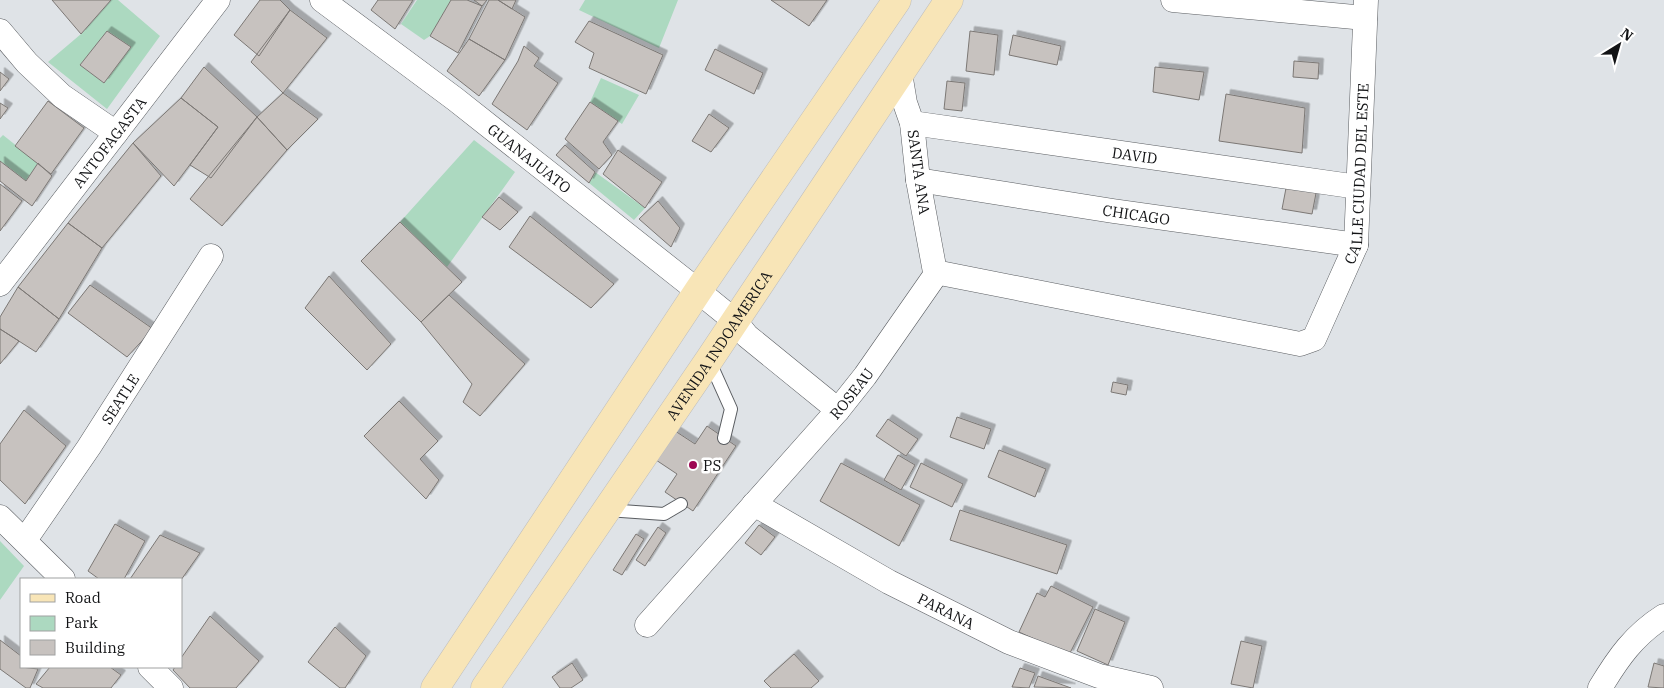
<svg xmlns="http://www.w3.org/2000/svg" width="1664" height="688" font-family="'IBM Plex Serif',serif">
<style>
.green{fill:#acd9c0;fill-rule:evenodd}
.building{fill:#c7c2bf;stroke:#7c7875;filter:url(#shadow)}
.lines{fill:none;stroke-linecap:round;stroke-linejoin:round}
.service-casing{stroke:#5a5d61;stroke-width:14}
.minor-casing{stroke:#5a5d61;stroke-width:25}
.primary-casing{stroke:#bdbdbd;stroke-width:29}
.service{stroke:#fff;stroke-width:12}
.minor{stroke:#fff;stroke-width:24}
.primary{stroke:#f8e5b7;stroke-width:28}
.poi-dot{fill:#9d0651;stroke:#fff;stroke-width:2}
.labels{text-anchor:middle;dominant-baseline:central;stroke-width:5;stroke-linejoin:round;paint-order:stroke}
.street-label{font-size:15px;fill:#121315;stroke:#fff}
.poi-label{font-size:15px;fill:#121315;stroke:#fff;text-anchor:start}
</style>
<defs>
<filter id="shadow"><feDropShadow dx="4.5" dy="-4.5" stdDeviation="0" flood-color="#0004"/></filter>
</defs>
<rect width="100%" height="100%" fill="#dfe3e7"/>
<path class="green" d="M111 0H118L160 36 107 109 48 62 81 34ZM107 31 131 47 104 83 80 65Z
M417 0H451L430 36 424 40 401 24Z
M585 0H678L659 48 579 10Z
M601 78 639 95 622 124 590 102Z
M3 135 38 163 26 181 0 161V138Z
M474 140 515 172 447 267 400 222Z
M595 172 645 208 634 220 589 183Z
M0 541 24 566 0 600Z"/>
<path class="building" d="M52 0H111L81 34Z
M260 0H280L290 10 259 56 234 35Z
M378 0H413L395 29 371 10Z
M451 0H467L482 6 458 53 430 36Z
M474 0H487L482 6Z
M489 0H498L525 17 505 60 469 39Z
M498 0H516L512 9Z
M771 0H827L809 26Z
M290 10 327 38 283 93 251 62Z
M589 21 663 55 646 94 589 68 594 53 575 42Z
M107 31 131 47 104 83 80 65Z
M970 31 998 35 994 75 966 71Z
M1013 35 1061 46 1057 65 1009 55Z
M469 39 505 60 479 96 447 71Z
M524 46 539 58 534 66 558 83 527 130 492 104 518 61Z
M715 49 763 73 754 94 705 70Z
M1294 61 1319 63 1318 79 1293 77Z
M204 67 257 117 211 178 190 165 218 127 181 98Z
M1155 67 1204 72 1199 100 1153 92Z
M0 72 9 79 0 91Z
M947 81 965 83 962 111 944 109Z
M283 93 318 119 287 150 257 117Z
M1226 94 1305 108 1302 153 1219 141Z
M181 98 218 127 174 186 133 143Z
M48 101 84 128 51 174 15 146Z
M590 102 618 121 603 142 612 155 599 169 565 139Z
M0 103 8 108 0 119Z
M709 114 729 128 711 152 692 141Z
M257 117 287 150 222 226 190 199Z
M133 143 161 176 102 248 68 223Z
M565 145 595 172 589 183 556 155Z
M618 150 662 182 645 208 603 174Z
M0 161 26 181 38 163 52 176 32 206 0 181Z
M1287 183 1317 188 1312 214 1282 209Z
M0 184 22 201 0 231Z
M499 197 518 212 500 230 482 217Z
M658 201 680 228 671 247 639 219Z
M530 216 614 284 591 308 509 247Z
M400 222 462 282 421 322 361 261Z
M68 223 102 248 59 319 18 287Z
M329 276 391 344 367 370 305 308Z
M90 285 153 329 127 357 68 313Z
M18 287 59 319 36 352 0 329V317Z
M449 295 525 364 480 416 463 402 472 384 421 322Z
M0 329 19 341 0 364Z
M1113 382 1128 385 1126 395 1111 392Z
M399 401 438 441 420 459 439 480 426 499 364 436Z
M24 410 66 446 25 504 0 480V444Z
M957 417 991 429 984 449 950 437Z
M888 419 918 439 906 456 876 436Z
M707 426 736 446 693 511 665 492 677 474 650 456 669 427 695 444Z
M999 450 1046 469 1035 497 988 477Z
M898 455 915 465 901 490 884 480Z
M841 463 920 505 899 546 820 501Z
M921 463 963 484 952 507 910 487Z
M960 510 1067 545 1057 574 950 540Z
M115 524 145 541 124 579H99L88 571Z
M759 525 775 537 761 555 745 543Z
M658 527 666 533 645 566 636 560Z
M636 534 644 539 622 575 613 570Z
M160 535 200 553 181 580 130 579Z
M1051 586 1093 607 1069 655 1019 632 1037 593 1045 597Z
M1095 609 1125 622 1108 665 1077 651Z
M210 616 259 661 236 688H190L173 670 175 667H181V658Z
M335 627 366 656 345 688H340L308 662Z
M0 640 21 656V667L38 669 30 688H26L0 669Z
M1241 641 1262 646 1253 688 1231 684Z
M794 654 819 681 811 688H771L764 681Z
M572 663 583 680 571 688H560L552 677Z
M1654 663 1664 666V688L1648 687Z
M50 667H110L121 675 111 688H43L36 684Z
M1020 668 1035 673 1029 688 1012 687Z
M1038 676 1071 688 1034 687Z"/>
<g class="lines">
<g class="service-casing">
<path id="service" d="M709 360 731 409 724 438
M607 510 664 514 681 504"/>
</g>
<g class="minor-casing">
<g id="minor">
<path id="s1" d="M322 0 455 99 698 291 735 321 747 336 838 410"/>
<path d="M1173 0 1365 18"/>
<path d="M0 31 27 63 62 96 116 133"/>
<path id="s2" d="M912 123 1358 187"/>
<path id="s3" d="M918 180 1113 211 1356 245"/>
<path id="s4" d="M935 272 1300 344 1314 339 1356 245 1366 0"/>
<path id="s5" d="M0 284 218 0"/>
<path id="s6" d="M754 504 889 582 1009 642 1099 676 1151 688"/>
<path d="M0 517 63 579"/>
<path id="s7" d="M25 540 89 447 211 256"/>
<path id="s8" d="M647 625 838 410 865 376 934 277 935 272 918 180 912 123 905 103 900 73"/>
<path d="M150 667 171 688"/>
<path d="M1600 688C1618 658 1634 635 1664 616"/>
</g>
</g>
<g class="primary-casing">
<g id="primary">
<path d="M435 688 698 291 897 0"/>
<path id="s9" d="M485 688 709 360 949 0"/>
</g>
</g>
<use href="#service" class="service"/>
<use href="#minor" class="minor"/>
<use href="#primary" class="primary"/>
</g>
<circle class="poi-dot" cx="693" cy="465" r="5"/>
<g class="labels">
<g class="street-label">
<text stroke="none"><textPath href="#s5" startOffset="179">ANTOFAGASTA</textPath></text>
<text stroke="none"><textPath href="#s2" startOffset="225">DAVID</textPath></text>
<text stroke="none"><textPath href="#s1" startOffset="261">GUANAJUATO</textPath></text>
<text transform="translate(919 172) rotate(82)">SANTA ANA</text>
<text stroke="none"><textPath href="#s4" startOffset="561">CALLE CIUDAD DEL ESTE</textPath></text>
<text stroke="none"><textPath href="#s3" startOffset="221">CHICAGO</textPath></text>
<text stroke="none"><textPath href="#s9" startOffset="415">AVENIDA INDOAMERICA</textPath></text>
<text stroke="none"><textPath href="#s8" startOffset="309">ROSEAU</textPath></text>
<text stroke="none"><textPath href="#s7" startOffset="170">SEATLE</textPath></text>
<text stroke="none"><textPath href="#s6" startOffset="220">PARANA</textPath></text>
</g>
<g class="poi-label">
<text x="703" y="465">PS</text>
</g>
</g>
<rect x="20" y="578" width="162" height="90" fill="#ffffff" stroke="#a0a1a1"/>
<rect x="30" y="594" width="25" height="8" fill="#f8e5b7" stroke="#a0a1a1"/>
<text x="65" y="603" font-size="15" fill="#121315">Road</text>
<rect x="30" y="616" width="25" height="15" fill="#acd9c0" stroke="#a0a1a1"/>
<text x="65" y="628" font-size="15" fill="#121315">Park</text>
<rect x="30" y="640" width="25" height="15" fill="#c7c2bf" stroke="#a0a1a1"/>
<text x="65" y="653" font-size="15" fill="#121315">Building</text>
<g transform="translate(1619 45) rotate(37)" stroke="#ffffff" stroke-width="4" paint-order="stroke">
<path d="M0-4L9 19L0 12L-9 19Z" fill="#121315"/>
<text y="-8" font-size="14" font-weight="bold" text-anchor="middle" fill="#121315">N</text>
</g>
</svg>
